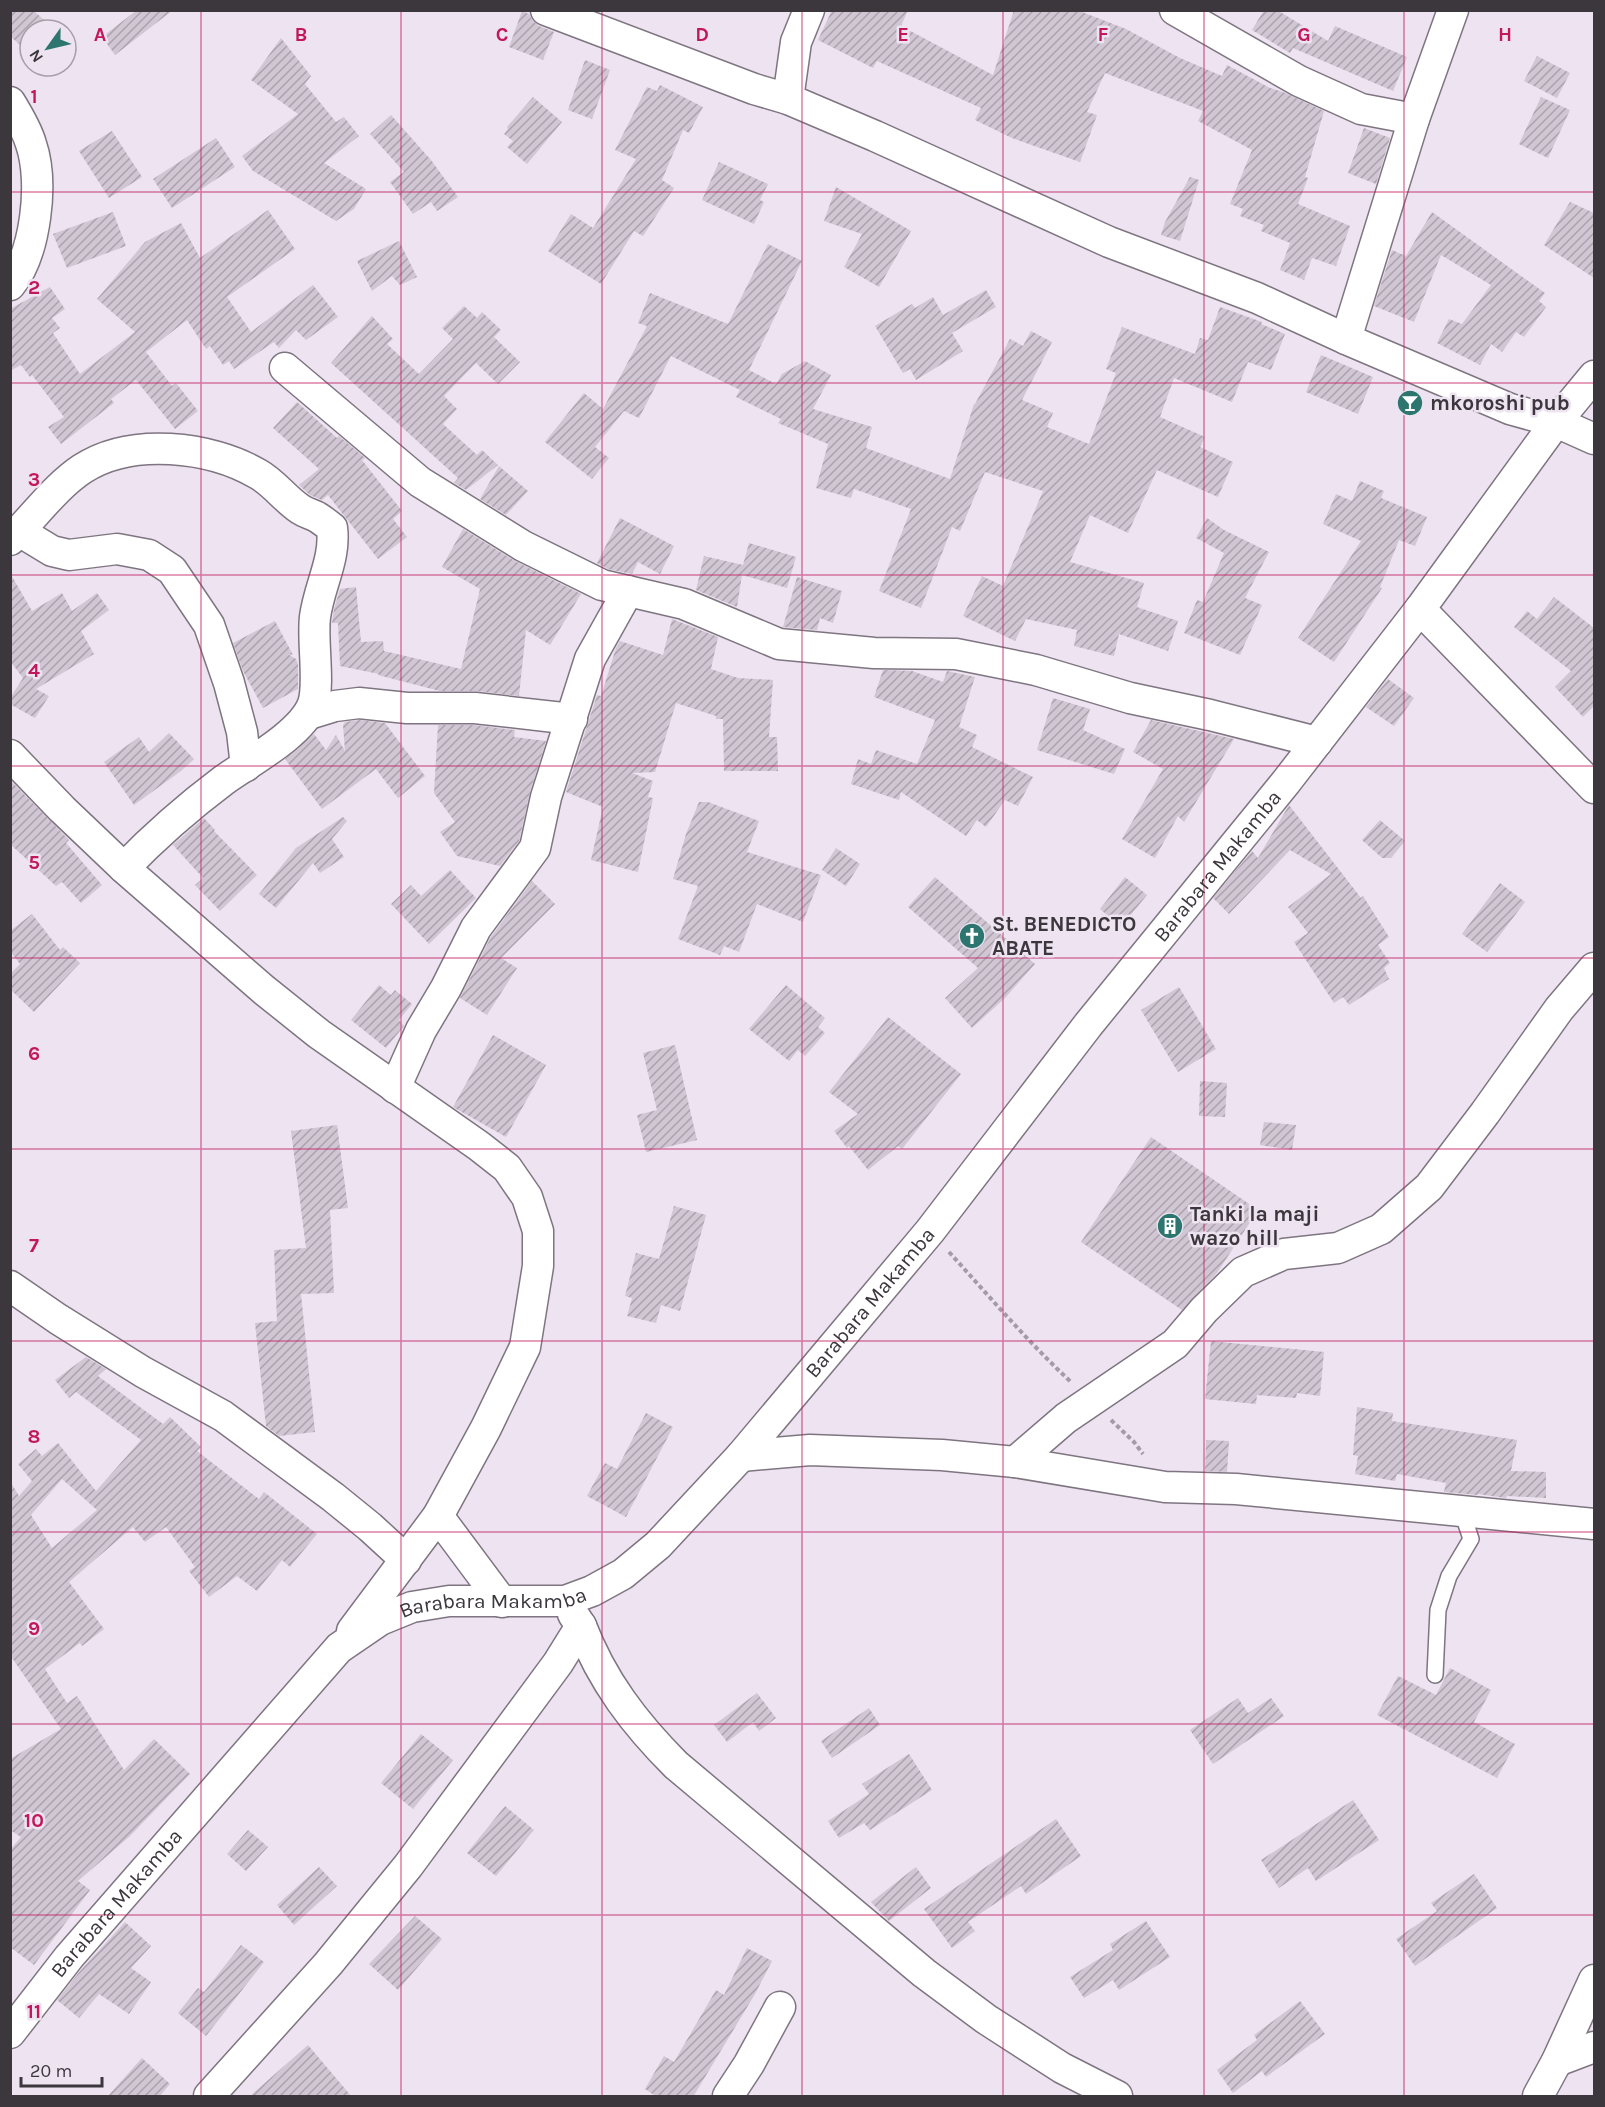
<svg xmlns="http://www.w3.org/2000/svg" width="1605" height="2107" font-family="Karla,sans-serif">
<style>
.building{fill:url(#building-hatch);fill-rule:evenodd}
.lines{fill:none;stroke-linecap:round;stroke-linejoin:round}
.service-casing{stroke:#7e7581;stroke-width:18}
.minor-casing{stroke:#7e7581;stroke-width:33}
.path{stroke:#a39ca7;stroke-width:4;stroke-dasharray:4.5 3;stroke-linecap:butt}
.service{stroke:#fff;stroke-width:15}
.minor{stroke:#fff;stroke-width:30}
.grid{fill:none;stroke:#c2185b;stroke-width:1.5;stroke-opacity:0.55}
.labels{text-anchor:middle;dominant-baseline:central;stroke-width:5;stroke-linejoin:round;paint-order:stroke}
.poi-label{font-size:21px;font-weight:bold;fill:#3b373d;stroke:#ede3f1;text-anchor:start}
.street-label{font-size:21px;fill:#3b373d;stroke:#ede3f1}
.grid-label{font-size:20px;text-anchor:middle;font-weight:bold;fill:#c2185b;stroke:#ede3f1;stroke-width:5;stroke-linejoin:round;paint-order:stroke}
</style>
<defs>
<pattern id="building-hatch" width="6" height="6" patternUnits="userSpaceOnUse" patternTransform="scale(1.5)"><rect width="6" height="6" fill="#d1c7d4"/><path d="M-1 1l2-2M0 6l6-6M5 7l2-2" fill="none" stroke="#aba2ad"/></pattern>
</defs>
<rect width="100%" height="100%" fill="#ede3f1"/>
<path class="building" d="M10 10H33L55 30H30V54L10 36Z
M137 10H173L115 55 102 37Z
M832 10H908L901 26 993 75 1014 10H1077L1126 29 1180 58 1222 76 1227 65 1270 88 1283 92 1324 111 1305 177 1308 178 1298 204 1350 226 1336 266 1312 258 1304 280 1280 270 1290 243 1261 231 1264 225 1240 216 1243 209 1230 204 1252 150 1198 121 1203 111 1105 73 1087 112 1097 115 1080 162 1012 138 975 120 981 108 877 61 873 68 818 40Z
M1264 10H1277L1328 41 1335 26 1407 57 1393 91 1293 48 1290 53 1252 30Z
M522 11 529 14 533 21 539 26 554 32 543 60 509 47Z
M281 38 311 76 305 84 336 122 344 117 359 136 324 163 366 189 354 209 336 221 253 171 242 156 298 114 251 80Z
M66 40 77 50 66 62Z
M1537 56 1570 73 1557 98 1524 81Z
M585 60 610 70 592 119 568 110Z
M660 85 703 107 689 133 683 130 662 180 674 188 643 236 634 231 601 284 548 251 571 214 593 228 636 159 615 150 647 87 657 91Z
M533 97 562 122 527 164 507 147 513 141 504 134 508 129 507 127Z
M1541 97 1570 110 1548 158 1519 144Z
M391 115 431 160 458 197 437 211 431 202 413 214 390 182 404 172 370 134Z
M1364 128 1390 138 1376 184 1348 173Z
M112 131 142 177 109 198 79 151Z
M216 138 235 167 172 208 153 179Z
M719 162 768 184 760 200 764 202 754 224 702 200Z
M1190 177 1199 180 1180 241 1161 235 1165 222Z
M836 187 911 231 879 287 844 267 862 234 824 221Z
M1570 202 1594 213V278L1544 245Z
M268 210 295 249 227 297 251 332 313 285 338 317 306 340 296 330 279 348 274 342 234 369 229 361 223 365 210 346 206 349 187 320 146 352 172 386 176 383 198 411 175 429 136 380 111 399 114 403 61 444 48 427 64 417 32 375 30 377 21 365 10 371V309L50 287 65 309 52 318 60 328 53 333 80 374 135 332 97 299 145 242 181 223 200 258Z
M113 212 126 246 67 268 53 234Z
M1432 212 1545 293 1539 301 1546 307 1524 337 1516 332 1502 352 1491 344 1480 365 1437 343 1449 319 1462 324 1491 285 1441 255 1414 322 1374 306 1392 250 1406 256Z
M399 241 417 277 400 285 392 276 372 291 357 261Z
M768 244 802 261 749 370 776 384 782 374 805 361 831 375 813 409 872 427 866 448 950 479 974 404H975L1010 339 1023 346 1031 331 1052 342 1022 400 1053 413 1047 427 1089 444 1116 373 1106 369 1122 327 1195 354 1200 338 1208 340 1220 307 1262 322 1261 324 1285 334 1271 370 1248 362 1232 402 1174 378 1160 417 1205 437 1200 447 1233 462 1218 497 1157 470 1128 533 1090 515 1070 562 1144 583 1137 607 1178 621 1168 651 1119 634 1114 656 1074 646 1077 630 1026 619 1015 641 963 616 982 576 1003 586 1043 491 985 472 960 531 952 527 921 608 879 591 911 509 854 489 851 498 816 488 828 444 778 423 781 419 736 397 740 390 671 356 639 418 624 411 595 447 609 458 592 479 545 442 584 393 603 409 647 326 638 323 650 293 728 324Z
M986 290 996 307 952 333 963 351 916 380 910 369 903 373 875 326 912 304 915 308 933 297 943 315Z
M464 306 477 318 482 312 501 330 494 337 520 362 498 384 476 363 444 396 457 409 443 424 477 455 482 450 498 465 466 490 454 483 458 478 447 468 331 363 372 316 393 339 387 344 419 374 453 339 442 328Z
M1321 355 1373 377 1358 414 1306 392Z
M297 402 337 438 339 436 365 458 362 460 402 511 393 519 407 537 378 559 328 495 322 500 310 495 299 485 319 469 273 428Z
M499 466 528 491 506 515 480 499Z
M1360 481 1384 491 1381 498 1427 517 1415 546 1399 540 1380 587 1382 588 1334 662 1298 638 1361 541 1323 524 1336 494 1352 501Z
M620 518 674 546 660 574 638 562 632 574 608 569 597 563Z
M1207 518 1224 530 1269 552 1245 598 1262 605 1240 655 1184 633 1197 600 1203 602 1224 553 1196 538Z
M463 529 515 561 581 594 550 645 526 630 519 696 477 691H440L378 675 379 674 340 666 338 623H332L334 609 340 589 356 587 361 642 383 641 384 651 461 669 480 589 442 567Z
M749 543 796 557 787 588 742 575 737 607 696 590 704 556 743 565Z
M10 573 32 611 62 593 72 611 97 593 109 610 81 631 94 654 36 689 49 696 35 718 10 704V698L23 678 10 661Z
M797 577 842 591 833 623 820 618 817 630 783 627Z
M1554 597 1594 628V706L1583 717 1555 687 1571 671 1514 627 1527 611 1537 619Z
M672 619 718 637 711 669 738 678 773 680 769 737H777L778 771H724L723 719H716V716L676 703 655 772 632 773 653 781 648 797 653 798 638 872 591 860 603 807 566 792 597 695 601 696 616 648 620 641 663 655Z
M275 621 293 655 288 654 296 659 298 664V689L263 708 243 671 233 643Z
M883 670 912 671 943 682 947 671 975 677 959 727 977 735 972 747 1033 777 1018 806 1005 800 986 827 977 820 966 836 901 792 899 800 851 784 858 759 871 764 876 750 917 764 935 720 874 697Z
M1388 679 1414 698 1394 726 1366 707Z
M1053 698 1090 709 1083 730 1125 749 1114 774 1037 750Z
M359 720 385 723 425 776 398 798 376 769 322 809 285 759 314 734 326 750 336 735 345 751 343 725 345 722Z
M1151 720 1234 739 1184 822 1178 816 1155 858 1122 839 1163 769 1133 752Z
M438 725H474L515 730 514 737 546 741 530 792 519 841 500 866 457 856 440 832 455 822 434 793Z
M169 733 194 759 181 771 134 805 104 762 139 737 149 752Z
M10 780 69 840 66 843 102 885 81 903 62 882 56 886 10 844Z
M699 802H708L759 821 747 852 821 875 803 922 757 904 739 952 724 946 720 955 678 939 698 886 673 879 686 834Z
M1289 805 1361 898 1363 896 1389 937 1378 945 1390 963 1384 968 1389 979 1349 1005 1343 997 1334 1003 1294 942 1308 933 1288 907 1331 874 1290 850 1229 914 1213 898 1252 851 1258 858Z
M343 817 347 821 332 839 344 857 320 873 313 863 276 908 259 894 296 848Z
M204 818 215 830 214 831 257 875 220 911 195 885 203 878 173 845Z
M1380 820 1405 841 1391 858H1382L1362 840Z
M836 848 860 864 846 886 822 870Z
M450 870 476 898 429 944 391 904 411 885 421 896Z
M935 877 1035 964 1005 998 972 1028 945 998 978 968 908 907Z
M1125 877 1147 895 1121 927 1100 909Z
M532 881 555 904 501 958 517 968 487 1015 460 998 491 937Z
M1500 883 1525 902 1487 952 1462 934Z
M32 914 60 950 63 947 80 963 34 1012 10 989V974L20 964 10 951V931Z
M379 985 391 995 395 990 412 1004 399 1020 404 1026 386 1048 351 1020Z
M786 985 825 1018 818 1027 825 1033 805 1056 798 1050 789 1061 749 1029Z
M1179 987 1216 1049 1178 1072 1141 1010Z
M888 1017 961 1074 902 1149 898 1146 868 1170 849 1146 847 1148 834 1131 858 1114 829 1092Z
M493 1035 546 1065 506 1137 453 1107Z
M675 1045 697 1140 646 1152 637 1115 657 1110 643 1053Z
M1200 1081 1227 1083 1225 1117 1199 1116Z
M1264 1122 1296 1125 1292 1150 1260 1145Z
M337 1125 348 1208 330 1210 334 1293 301 1294 315 1432 279 1436 266 1426 255 1323 277 1321 274 1250 306 1248 291 1131Z
M1151 1137 1258 1210 1217 1273 1182 1310 1081 1242Z
M674 1206 706 1215 680 1311 661 1305 656 1323 627 1316 632 1298 625 1296 636 1253 659 1259Z
M1211 1341 1324 1352 1320 1396 1297 1393 1296 1398 1257 1395 1256 1404 1205 1399Z
M86 1357 106 1369 98 1376 163 1424 170 1417 201 1447 197 1451 259 1499 264 1492 317 1534 290 1567 282 1560 257 1591 237 1576 209 1597 189 1571 195 1567 166 1527 145 1542 133 1527 69 1582 104 1629 82 1646 80 1643 45 1669 67 1703 77 1696 124 1770 154 1739 190 1774 129 1837 78 1881 90 1890 34 1965 10 1947V1850L21 1837 10 1830V1759L61 1729 10 1655V1481L19 1496 32 1481 18 1464 36 1449 42 1456 58 1443 96 1491 141 1440 76 1392 69 1398 55 1380ZM62 1479 97 1510 52 1548 31 1515Z
M1357 1407 1393 1413 1392 1421 1517 1440 1511 1471 1546 1472V1498L1507 1496 1506 1498 1478 1494V1495L1444 1492 1446 1483 1397 1474 1395 1481 1355 1474 1358 1456 1353 1455Z
M646 1413 673 1427 626 1517 587 1496 605 1463 617 1469Z
M1206 1440 1229 1441 1227 1472 1205 1471Z
M1450 1668 1491 1690 1474 1722 1515 1744 1497 1778 1377 1715 1398 1676 1436 1695Z
M757 1693 776 1718 759 1731 753 1722 727 1742 714 1725Z
M1238 1698 1248 1713 1271 1698 1284 1716 1213 1764 1190 1730Z
M869 1708 880 1725 832 1758 821 1741Z
M421 1734 453 1760 413 1809 381 1783Z
M909 1754 932 1790 870 1830 864 1823 839 1838 828 1821 869 1794 862 1784Z
M1353 1800 1379 1840 1316 1881 1308 1868 1279 1888 1261 1860Z
M505 1806 534 1830 496 1876 467 1853Z
M1056 1819 1081 1856 1026 1894 1021 1886 968 1922 975 1931 952 1948 924 1909Z
M248 1830 268 1847 246 1871 227 1854Z
M319 1867 337 1886 294 1925 277 1905Z
M916 1867 931 1888 889 1921 871 1902Z
M1474 1874 1497 1908 1415 1966 1396 1939 1437 1911 1431 1903Z
M415 1916 442 1939 398 1990 369 1964Z
M1146 1921 1170 1957 1119 1990 1113 1980 1084 1998 1070 1977 1113 1950 1110 1944Z
M125 1922 151 1946 131 1968 151 1982 129 2014 99 1994 79 2018 57 2000 80 1971Z
M241 1945 264 1962 206 2036 178 2013 198 1988 204 1992Z
M747 1948 772 1961 755 1994 693 2097H657L645 2089 664 2056 674 2062 716 1990 724 1995Z
M1300 2001 1325 2034 1266 2077 1262 2071 1233 2093 1217 2070 1257 2040 1254 2035Z
M308 2045 352 2097H249Z
M142 2058 170 2084 159 2097H107Z"/>
<g class="lines">
<g class="service-casing">
<path id="service" d="M1435 1675 1438 1610 1449 1576 1471 1539 1462 1512"/>
</g>
<g class="minor-casing">
<g id="minor">
<path d="M546 10 754 89 788 99 875 136 1109 242 1257 298 1346 339 1510 409 1556 422 1594 439"/>
<path d="M1175 10 1299 81 1361 109 1414 119"/>
<path d="M788 99 796 42 809 10"/>
<path d="M10 102C18 115 27 130 31 144 44 182 36 254 10 285"/>
<path d="M1346 339 1414 119 1453 10"/>
<path d="M285 368 420 482 523 546 602 585 684 604 779 644 874 653 956 654 1036 670 1130 698 1210 715 1317 742"/>
<path d="M19 531 52 551 69 555 117 549 149 555 172 570 209 625 229 683 242 732 246 766"/>
<path d="M10 540C34 517 55 487 82 469 131 437 210 446 258 474 274 483 285 499 300 509 306 513 311 514 317 517 322 520 327 524 332 528 336 559 319 586 315 617 312 641 320 684 313 704 302 734 249 762 224 780 188 807 155 836 124 868"/>
<path d="M1420 609 1594 788"/>
<path d="M309 714 335 706 359 703 407 708H475L572 719"/>
<path d="M10 755 62 809 124 868 264 990 319 1034 479 1146 507 1168 527 1197 538 1231V1266L525 1347 486 1428 438 1516 352 1631"/>
<path d="M395 1088 421 1030 446 988 476 928 535 848 546 797 590 659 628 591"/>
<path d="M10 1286 58 1319 143 1372 223 1416 333 1497 370 1527 406 1560"/>
<path d="M741 1456 810 1450 942 1455 1015 1462 1165 1487 1236 1489 1594 1524"/>
<path d="M1015 1462 1066 1418 1175 1344 1204 1310 1243 1272 1284 1254 1338 1248 1381 1229 1429 1187 1485 1113 1559 1009 1594 968"/>
<path d="M438 1516 502 1602"/>
<path d="M581 1626C602 1681 635 1724 676 1765L924 1973 986 2019 1062 2068 1117 2096"/>
<path id="s1" d="M10 2033 69 1957 339 1648 380 1620 412 1607 449 1601H565L592 1591 623 1574 658 1545 741 1456 930 1231 1088 1025 1286 782 1420 609 1556 422 1594 376"/>
<path d="M1557 2061 1594 2047"/>
<path d="M209 2096 328 1964 408 1866 558 1663 581 1626 573 1614"/>
<path d="M728 2096 749 2064 780 2007"/>
<path d="M1538 2096 1557 2061 1594 1980"/>
</g>
</g>
<path class="path" d="M949 1252C989 1296 1027 1341 1071 1382
M1111 1420 1134 1442 1143 1454"/>
<use href="#service" class="service"/>
<use href="#minor" class="minor"/>
</g>
<path class="grid" d="M201 10V2096M401 10V2096M602 10V2096M802 10V2096M1003 10V2096M1204 10V2096M1404 10V2096M10 192H1594M10 383H1594M10 575H1594M10 766H1594M10 958H1594M10 1149H1594M10 1341H1594M10 1532H1594M10 1724H1594M10 1915H1594"/>
<defs>
<g id="bar-disc" transform="scale(1.35)"><circle r="9.5" fill="#2d756f" stroke="#ede3f1"/><path d="M-6-5H6L.8 .8V4.5H3.5V6h-7V4.5H-.8V.8Z" fill="#fff"/></g>
<g id="church-disc" transform="scale(1.35)"><circle r="9.5" fill="#2d756f" stroke="#ede3f1"/><path d="M-1.2-6h2.4v3.5h3.3v2.4h-3.3V6h-2.4V-.1h-3.3v-2.4h3.3Z" fill="#fff"/></g>
<g id="building-disc" transform="scale(1.35)"><circle r="9.5" fill="#2d756f" stroke="#ede3f1"/><path d="M-4-6H4V6H1V3H-1V6H-4ZM-2.5-4.3h1.7v1.8h-1.7ZM.8-4.3h1.7v1.8H.8ZM-2.5-1h1.7V.8h-1.7ZM.8-1h1.7V.8H.8Z" fill="#fff"/></g>
</defs>
<g fill-rule="evenodd">
<use href="#bar-disc" x="1410" y="403"/>
<use href="#church-disc" x="972" y="936"/>
<use href="#building-disc" x="1170" y="1226"/>
</g>
<g class="labels">
<g class="poi-label">
<text x="1430" y="403">mkoroshi pub</text>
<text x="992" y="924">St. BENEDICTO<tspan x="992" dy="24">ABATE</tspan></text>
<text x="1190" y="1214">Tanki la maji<tspan x="1190" dy="24">wazo hill</tspan></text>
</g>
<g class="street-label">
<text stroke="none"><textPath href="#s1" startOffset="1734">Barabara Makamba</textPath></text>
<text stroke="none"><textPath href="#s1" startOffset="1176">Barabara Makamba</textPath></text>
<text stroke="none"><textPath href="#s1" startOffset="672">Barabara Makamba</textPath></text>
<text stroke="none"><textPath href="#s1" startOffset="168">Barabara Makamba</textPath></text>
</g>
</g>
<g class="grid-label">
<text x="100" y="41">A</text>
<text x="301" y="41">B</text>
<text x="502" y="41">C</text>
<text x="702" y="41">D</text>
<text x="903" y="41">E</text>
<text x="1103" y="41">F</text>
<text x="1304" y="41">G</text>
<text x="1505" y="41">H</text>
<text x="34" y="103">1</text>
<text x="34" y="294">2</text>
<text x="34" y="486">3</text>
<text x="34" y="677">4</text>
<text x="34" y="869">5</text>
<text x="34" y="1060">6</text>
<text x="34" y="1252">7</text>
<text x="34" y="1443">8</text>
<text x="34" y="1635">9</text>
<text x="34" y="1827">10</text>
<text x="34" y="2018">11</text>
</g>
<rect width="1605" height="2107" fill="none" stroke="#3b373d" stroke-width="24"/>
<g transform="translate(48 48) rotate(236)"><circle r="28" fill="#ede3f1" stroke="#a69ea9" stroke-width="1.5"/>
<path d="M0-4.5L10 22L0 15L-10 22Z" fill="#2d756f"/>
<text y="-9" font-size="16" font-weight="bold" text-anchor="middle" fill="#3b373d">N</text>
</g>
<path d="M21 2077v9h81v-9" fill="none" stroke="#3b373d" stroke-width="3"/>
<text x="30" y="2077" font-size="18" fill="#3b373d" stroke="#ede3f1" stroke-width="4.5" paint-order="stroke">20 m</text>
</svg>
